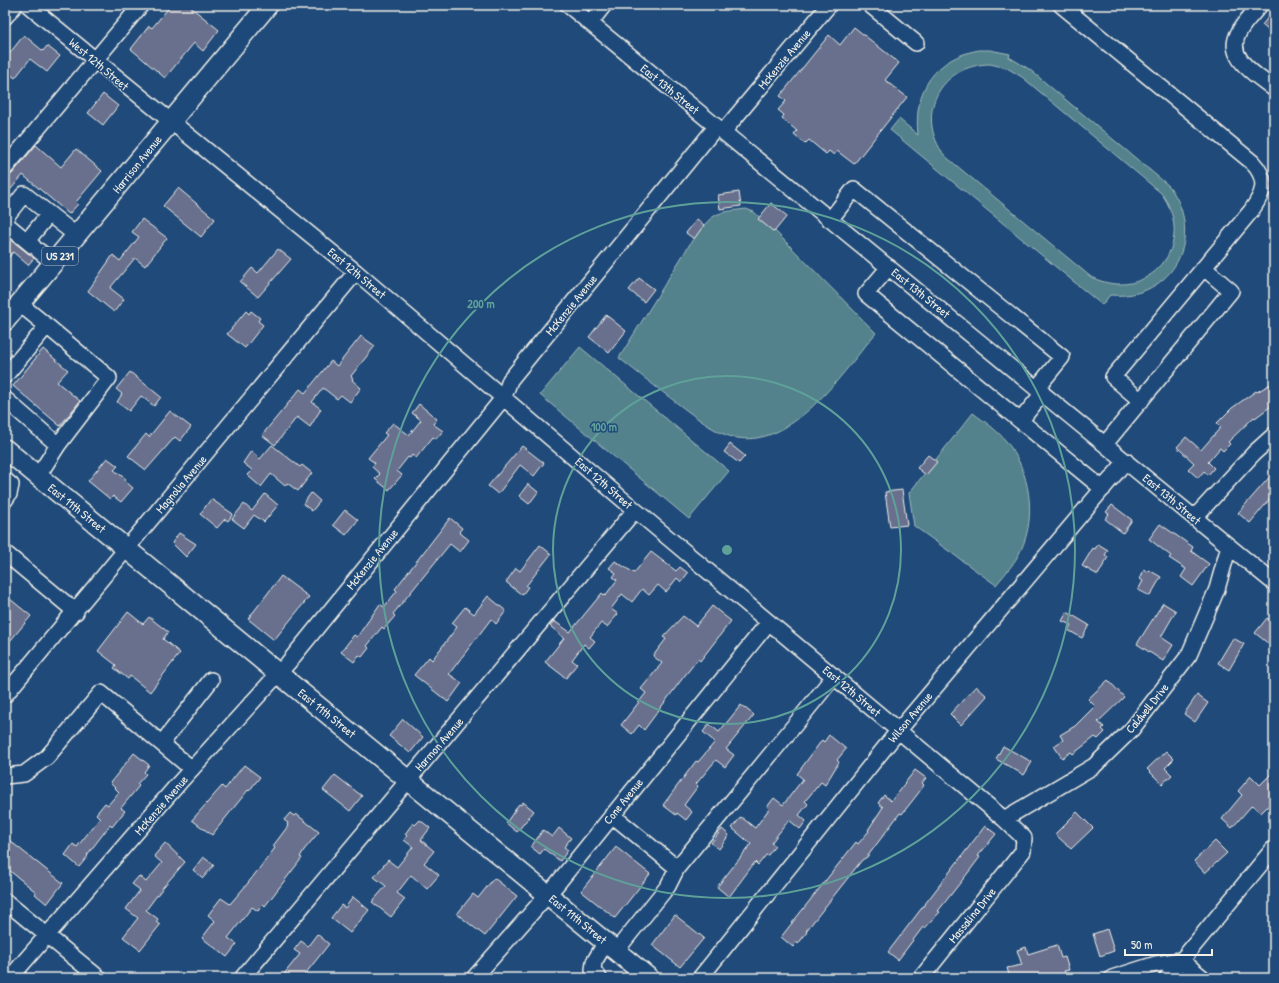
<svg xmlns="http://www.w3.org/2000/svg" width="1279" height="983" font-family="'Patrick Hand',sans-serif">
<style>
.green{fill:#53828c;stroke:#a4baba;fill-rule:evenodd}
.building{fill:#686f8e;stroke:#f4f1e8}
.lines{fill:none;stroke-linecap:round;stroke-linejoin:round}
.minor-casing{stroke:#f4f1e8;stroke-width:18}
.major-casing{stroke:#f4f1e8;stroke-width:22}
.minor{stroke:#1f4a7a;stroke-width:15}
.major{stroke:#1f4a7a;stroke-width:19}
.ring{fill:none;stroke:#5fa199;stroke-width:2}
.labels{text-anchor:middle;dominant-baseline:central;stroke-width:3;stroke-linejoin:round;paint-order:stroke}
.shield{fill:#1f4a7a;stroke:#b4bfc7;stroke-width:1}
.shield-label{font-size:11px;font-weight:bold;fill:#f4f1e8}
.street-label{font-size:12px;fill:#f4f1e8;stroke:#1f4a7a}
.centre{fill:#5fa199;stroke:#1f4a7a;stroke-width:2}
.ring-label{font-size:12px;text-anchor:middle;font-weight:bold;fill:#5fa199;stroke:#1f4a7a;stroke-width:3;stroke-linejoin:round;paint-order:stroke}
</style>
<rect width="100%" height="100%" fill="#1f4a7a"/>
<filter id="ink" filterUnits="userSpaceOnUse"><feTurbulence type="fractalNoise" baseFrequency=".025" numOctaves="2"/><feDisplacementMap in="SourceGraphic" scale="8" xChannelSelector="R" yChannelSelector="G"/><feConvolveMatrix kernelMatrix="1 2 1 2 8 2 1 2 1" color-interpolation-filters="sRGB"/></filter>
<g filter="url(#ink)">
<path class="green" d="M979 50H990L1010 54 1009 57 1029 69 1169 186C1206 235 1174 301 1110 295L1102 305 890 130 899 119 918 135C913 90 935 58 979 50ZM990 64 1007 68 1022 77 1161 193C1199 244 1148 305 1091 277L945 156C914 116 939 65 990 64Z
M746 209 754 212 776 232 876 333C840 375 784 464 719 432 704 424 690 413 677 403 657 388 638 373 619 358L693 239C714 213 712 213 746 209Z
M580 347 729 471 689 519 540 395Z
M973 413C985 422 997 430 1006 441 1030 470 1037 516 1021 550 1015 563 1005 574 996 585L914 526 909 493Z"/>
<path class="building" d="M171 5H188L219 30 203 51 194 43 165 78 131 49 149 26 152 28Z
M1274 10V35L1262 25Z
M854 27 899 63 885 80 907 97 854 164 837 151 834 155 829 151 826 154 809 140 805 144 794 135 797 131 782 118 784 115 778 110 786 101 780 96 829 35 840 45Z
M24 35 43 51 47 46 60 56 47 72 30 59 15 78 5 70V51L9 54Z
M103 94 118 106 103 125 88 113Z
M36 145 61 167 76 149 102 171 76 202 78 204 69 214 23 175 5 196V177L12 174Z
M178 188 215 219 201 237 163 206Z
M739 192 741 206 720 209 718 195Z
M771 203 787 216 774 232 758 219Z
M142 219 167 238 145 266 135 258 110 288 124 299 114 312 88 291 113 255 120 261 139 237 132 232Z
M697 219 704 225 694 239 686 233Z
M5 235 34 258 28 265 13 252 5 262Z
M278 249 291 259 258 297 240 282 252 268 258 273Z
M639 278 654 289 644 302 629 290Z
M246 311 249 314 251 311 260 318 258 321 263 325 245 348 227 334Z
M606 315 626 331 609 353 589 337Z
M361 336 375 346 351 376 353 379 352 380 361 388 350 402 341 395 337 399 323 388 312 402 321 409 310 427 297 417 275 445 262 435 300 389 305 393 331 361 337 366Z
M43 349 68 370 57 382 80 401 60 426 13 386Z
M130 372 161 397 154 406 141 396 129 411 117 402 122 394 116 389Z
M1274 382V404L1255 418 1254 417 1228 442 1230 444 1223 451 1220 448 1208 462 1214 468 1208 475 1204 471 1198 478 1188 469 1194 463 1177 447 1186 437 1201 450 1221 427 1217 423 1232 408 1256 391 1257 392Z
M419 404 437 419 433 424 443 431 436 439 433 437 416 458 412 455 410 458 408 457 397 471 402 475 389 490 375 479 380 474 372 467 375 463 368 458 387 435 384 433 393 423 409 435 421 420 412 413Z
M170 411 191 427 180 441 175 437 146 470 128 456 146 434 149 437Z
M730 444 745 456 739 463 724 452Z
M272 445 300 467 302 465 312 473 298 491 287 483 285 486 271 474 261 487 247 475 252 470 243 463 251 451 260 459Z
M522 446 544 463 534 476 520 465 498 494 488 486Z
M928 455 937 462 926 475 917 468Z
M107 458 118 466 114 470 126 479 125 481 133 488 121 502 113 496 110 499 88 481Z
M1274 472V494L1250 523 1238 513Z
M528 484 538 492 529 504 519 496Z
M902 490 907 525 890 527 885 492Z
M311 493 320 501 312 511 303 504Z
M265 494 278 505 264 522 254 515 244 528 232 519 244 504 252 511Z
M211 499 233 514 228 521 225 519 217 528 200 514Z
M1112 505 1132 520 1123 533 1105 519 1109 514 1106 512Z
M345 510 358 520 346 535 333 525Z
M450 518 462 528 459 532 469 540 460 552 450 544 393 614 395 616 384 629 382 627 367 646 369 648 362 657 359 655 354 662 341 652 354 635 357 637 380 604 384 607 397 591 395 589Z
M1160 524 1193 547 1191 551 1209 564 1193 586 1181 577 1186 569 1169 558 1171 556 1149 539Z
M179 533 196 544 186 557 172 543Z
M1098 544 1108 550 1105 555 1108 557 1098 575 1082 566 1093 548 1095 549Z
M540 545 551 554 526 586 528 587 522 595 506 582 516 568 520 571Z
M651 552 676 571 680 567 688 573 681 582 677 578 666 592 658 585 649 595 642 589 632 602 622 594 611 609 618 614 607 627 601 623 590 637 595 641 589 648 584 644 572 660 577 664 566 678 545 662 564 638 550 626 554 621 570 632 602 593 605 596 617 580 613 577 616 573 609 568 615 561 634 573Z
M1144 570 1148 572 1149 570 1161 577 1150 596 1138 590 1143 581 1140 579Z
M281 576 309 597 274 640 248 619Z
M5 595 31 616 5 647Z
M488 596 506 611 496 624 491 619 449 674 462 683 448 702 414 675 429 657 432 660 457 627 452 623 465 607 474 614Z
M1163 603 1176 611 1161 637 1173 645 1163 661 1137 644Z
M712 606 731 621 700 661 698 659 682 679 644 730 639 725 632 734 621 725 646 693 641 689 662 663 653 656 666 639 663 637 683 616 696 626Z
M128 612 143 624 149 617 168 632 163 639 180 653 150 692 130 676 128 679 114 668 116 665 98 651Z
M1067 612 1089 625 1082 638 1068 630 1071 625 1062 621Z
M1267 618 1274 624V648L1255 633Z
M1233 638 1244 644 1229 670 1218 663Z
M1108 680 1124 697 1098 722 1104 727 1102 729 1105 732 1098 739 1095 737 1073 754 1071 752 1062 758 1054 746 1063 740 1060 735 1075 726 1095 706 1088 699Z
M976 686 987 696 961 725 950 714Z
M1197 695 1208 703 1195 722 1184 714Z
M741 705 754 715 726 749 734 755 725 767 716 760 696 784 698 786 684 805 692 812 686 820 677 813 676 815 663 805 696 761 698 762 715 742 703 732 709 724 719 732Z
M403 719 423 737 410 753 389 736Z
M829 735 846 749 837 760 839 762 825 785 821 782 805 801 808 804 799 815 806 821 800 829 789 820 771 843 775 846 768 855H766L758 865 755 862 729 897 717 887 751 844 732 828 741 817 755 828 769 809 767 807 774 798 783 805 803 779 797 774 822 740 824 742Z
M1003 746 1032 762 1024 775 996 759Z
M1166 751 1174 759 1165 768 1172 775 1162 784 1147 769Z
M134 753 149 765 144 772 146 774 137 784 139 786 121 808 125 811 112 827 110 825 87 855 88 856 79 867 65 855 73 844 77 847 100 818 96 814 105 803 108 805 119 792 110 783Z
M244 765 260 777 249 791 248 790 212 835 192 820 222 786 225 789Z
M915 770 926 778 922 783 924 785 920 791 902 814 900 813 867 857 862 860 806 931 807 932 798 944 796 942 793 947 781 937 856 842 858 844 869 831 868 830 883 807 878 803 884 795 891 801Z
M1274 771V800L1261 813 1252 805 1232 828 1222 819 1242 795 1238 791 1251 776 1260 785Z
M335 775 362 796 350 811 323 790Z
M523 802 534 811 517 832 506 823 519 804 521 805Z
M1077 812 1093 828 1071 849 1055 834Z
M290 813 294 816 296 814 319 832 304 850 300 857 302 858 265 906 263 904 258 911 252 907 228 938 237 944 227 957 202 938 215 921 208 915 221 898 230 904 248 883 275 848 273 846 288 826 287 825 288 823 284 820Z
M420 820 430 828 421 840 434 851 424 863 439 875 427 889 411 875 397 893 405 899 391 917 372 902 386 886 374 877 388 860 397 867 413 847 404 840 407 836 405 834 413 823 415 825Z
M985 826 996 834 978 856 980 857 971 869 938 911 940 912 925 928 923 927 898 960 888 952Z
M559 828 571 838 564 847 568 850 560 861 544 849 540 854 531 847 543 830 552 837Z
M722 829 729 835 719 849 711 843Z
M5 837 63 883 47 904 35 894 36 892 5 867Z
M1215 841 1227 853 1205 873 1194 861Z
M165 843 185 862 164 886 146 910 158 919 156 922 160 925 140 950 123 937 138 918 126 909 140 890 132 884 139 876 146 882 162 863 154 856Z
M616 847 650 874 615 918 581 891Z
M203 857 214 865 203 878 193 870Z
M494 878 517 896 485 936 457 914 473 894 478 898Z
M353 897 369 910 350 933 331 918 341 905 345 908Z
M675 915 704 938 680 967 652 945Z
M1107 929 1114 951 1100 956 1093 934Z
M317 934 329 944 302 978H290L284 974 300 954 294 950 301 941 308 946Z
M1057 945 1061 958 1065 957 1069 970 1064 971 1066 975 1056 978H1010L1007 968 1022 965 1017 950 1026 947 1028 954Z"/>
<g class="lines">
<g class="minor-casing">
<path id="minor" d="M28 5 356 272 635 510 1004 819 1024 838 1023 851 921 978
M568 5 1274 583
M870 5 916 43
M1061 5 1252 162C1269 180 1264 193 1251 211L1113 377 1141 401
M1260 5C1253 14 1244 22 1239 32 1224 58 1257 75 1274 89
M5 17 15 5
M590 23 604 5
M723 132 829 5
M5 168 141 5
M5 218 24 194 77 236
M830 220 854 189 1062 357 1037 388
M5 223 33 246
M27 241 49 214
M39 251 54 263
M889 267 866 294 1103 489
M47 326 109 378 58 445
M5 376 47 326 20 304
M5 399 58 445 38 476
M1021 420 1043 393
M1105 444 1231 291 1204 268
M5 480 11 485 9 494 5 500
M1194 518 1254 453 1274 435
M5 553 76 612
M5 695 356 272
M162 743 211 680
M5 776 24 774 47 757 101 693 192 769
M612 815 677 868 668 886 616 951
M1004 819 1094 766 1132 729 1189 655 1217 589 1229 546
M677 868C729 804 783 741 834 676
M5 901 99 978
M10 978 179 783 288 663 504 397 510 380 716 127
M242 978 635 510
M474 978 557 884 769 622
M599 978 593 970 594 962 606 942
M700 978 899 730 1126 461
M1112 978 1156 964 1181 960 1203 978
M1167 978 1274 848"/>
</g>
<g class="major-casing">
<path id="major" d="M5 321 268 5
M5 449 649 978"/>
</g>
<use href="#minor" class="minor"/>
<use href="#major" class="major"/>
</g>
</g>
<g class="ring">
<circle cx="727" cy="550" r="174"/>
<circle cx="727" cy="550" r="348"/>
</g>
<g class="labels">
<rect class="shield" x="42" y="247" width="36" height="18" rx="3"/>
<g class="shield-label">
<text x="60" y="256">US 231</text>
</g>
<g class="street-label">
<text transform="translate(784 59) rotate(-50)">McKenzie Avenue</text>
<text transform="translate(99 64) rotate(40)">West 12th Street</text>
<text transform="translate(670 89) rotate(39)">East 13th Street</text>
<text transform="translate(137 164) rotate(-51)">Harrison Avenue</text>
<text transform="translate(357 273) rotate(40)">East 12th Street</text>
<text transform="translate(921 293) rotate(39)">East 13th Street</text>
<text transform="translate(571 305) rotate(-51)">McKenzie Avenue</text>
<text transform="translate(604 483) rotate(41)">East 12th Street</text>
<text transform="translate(181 484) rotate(-50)">Magnolia Avenue</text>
<text transform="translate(1172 499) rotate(40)">East 13th Street</text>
<text transform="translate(77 508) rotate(39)">East 11th Street</text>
<text transform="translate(372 559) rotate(-51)">McKenzie Avenue</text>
<text transform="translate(852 691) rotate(40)">East 12th Street</text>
<text transform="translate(1147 708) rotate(-51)">Caldwell Drive</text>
<text transform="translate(327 713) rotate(39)">East 11th Street</text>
<text transform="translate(910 717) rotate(-50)">Wilson Avenue</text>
<text transform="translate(439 744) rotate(-49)">Harmon Avenue</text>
<text transform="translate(623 801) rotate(-51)">Cone Avenue</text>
<text transform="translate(161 805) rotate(-49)">McKenzie Avenue</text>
<text transform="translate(972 915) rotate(-51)">Massalina Drive</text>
<text transform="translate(578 919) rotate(39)">East 11th Street</text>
</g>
</g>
<circle cx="727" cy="550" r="6" class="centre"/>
<g class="ring-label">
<text x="481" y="308">200 m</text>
<text x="604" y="431">100 m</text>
</g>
<rect width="1279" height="983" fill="none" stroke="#1f4a7a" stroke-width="20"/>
<rect x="10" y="10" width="1259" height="963" fill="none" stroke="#f4f1e8" stroke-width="1.5" filter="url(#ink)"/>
<path d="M1125 949v6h87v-6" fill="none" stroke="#f4f1e8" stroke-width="2"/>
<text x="1131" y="949" font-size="12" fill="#f4f1e8" stroke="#1f4a7a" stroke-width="3" paint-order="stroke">50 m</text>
</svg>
